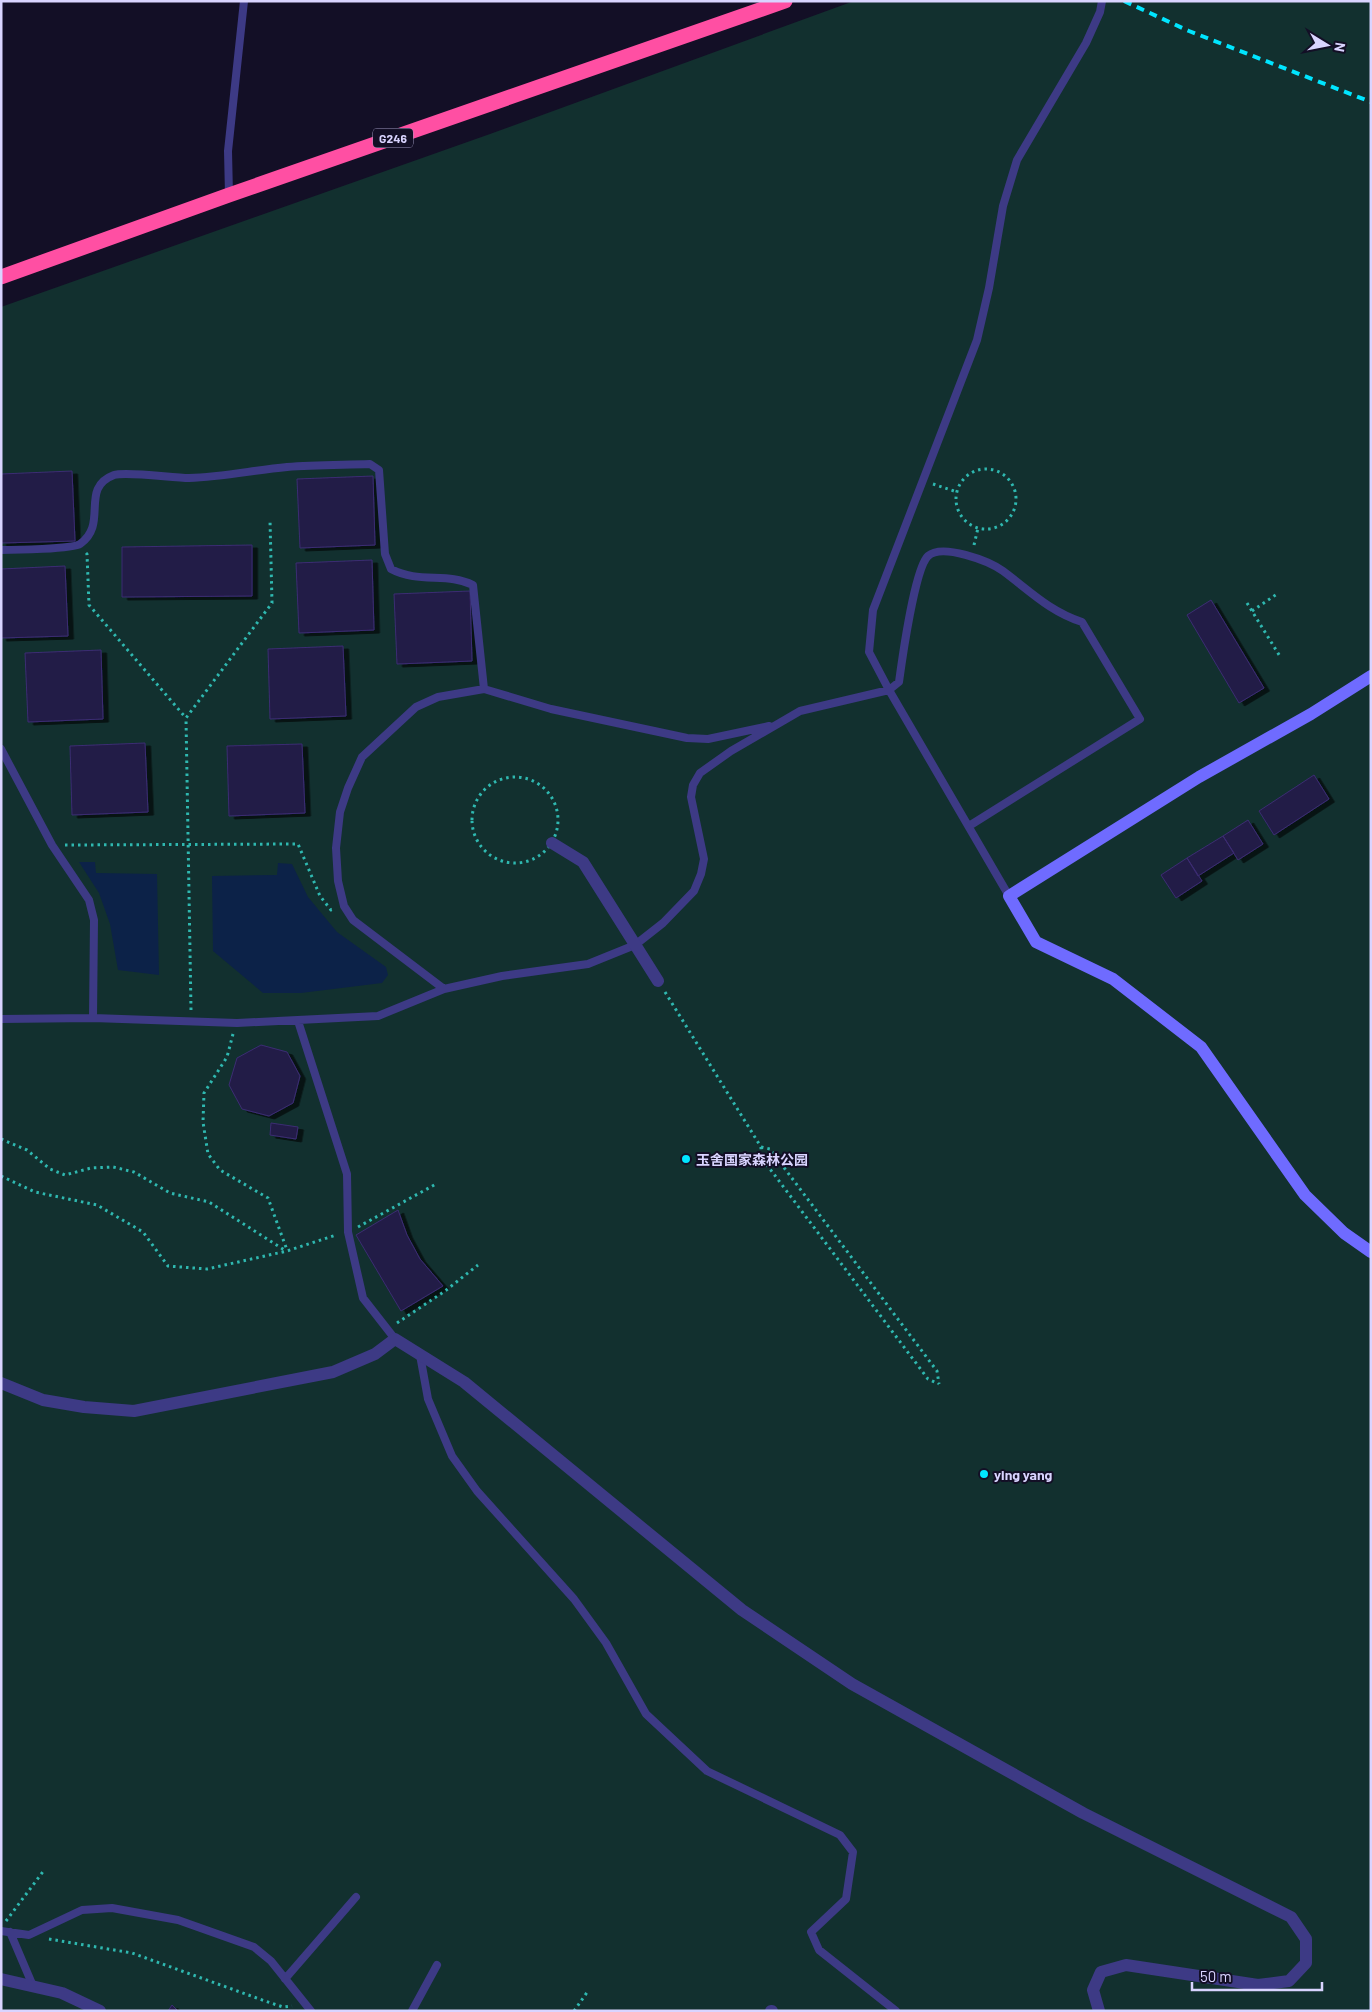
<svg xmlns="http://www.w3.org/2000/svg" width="1372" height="2012" font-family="Barlow,'Noto Sans SC',sans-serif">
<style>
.green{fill:#12302f}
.water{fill:#0c2248}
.building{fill:#241b47;stroke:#3b2d73;filter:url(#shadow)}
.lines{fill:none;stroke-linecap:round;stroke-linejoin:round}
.path{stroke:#2fb8b0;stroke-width:3;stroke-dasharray:2.5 4;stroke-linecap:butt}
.lane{stroke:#3d3a85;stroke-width:8}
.street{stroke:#3d3a85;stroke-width:12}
.secondary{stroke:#6f6bff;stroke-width:12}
.highway{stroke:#ff4fa3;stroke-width:15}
.rail{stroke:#00e5ff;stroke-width:4;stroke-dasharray:8 6;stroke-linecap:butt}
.poi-dot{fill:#00e5ff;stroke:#130f26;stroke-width:2}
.labels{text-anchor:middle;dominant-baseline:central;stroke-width:4;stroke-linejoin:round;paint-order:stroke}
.shield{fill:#130f26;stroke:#9e99be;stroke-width:1}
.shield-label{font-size:12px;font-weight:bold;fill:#d9d4ff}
.poi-label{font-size:14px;font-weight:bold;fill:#d9d4ff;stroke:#130f26;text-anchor:start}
</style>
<defs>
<filter id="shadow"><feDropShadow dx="5.5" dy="3" stdDeviation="0" flood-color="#0009"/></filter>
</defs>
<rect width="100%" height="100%" fill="#130f26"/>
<path class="green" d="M854 1H1371V2011H1V307L490 134Z"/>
<path class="water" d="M79 862H95L96 873 157 874 159 975 118 970 110 924 99 893Z
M278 863 292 864 308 897 337 932 386 967 388 975 382 983 301 993H263L213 951 212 876 277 875Z"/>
<path class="building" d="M72 471 75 541 1 543V474Z
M373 476 375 545 300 548 297 479Z
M252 545V596L122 597V547Z
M372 560 374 630 299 633 296 563Z
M65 566 68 636 1 638V569Z
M470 591 472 661 397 664 394 594Z
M1211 600 1264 688 1239 703 1187 615Z
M343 646 346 716 270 719 268 649Z
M101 650 103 719 28 722 25 653Z
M145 743 148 812 72 815 70 746Z
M302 744 305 813 229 816 227 746Z
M1314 775 1329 799 1274 835 1259 811Z
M1248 820 1263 844 1238 860 1223 836Z
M1223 836 1234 853 1198 876 1187 858Z
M1187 858 1202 881 1176 898 1161 875Z
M261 1045 287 1052 300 1076 293 1103 269 1116 242 1109 229 1085 237 1058Z
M271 1123 298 1127 296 1139 270 1135Z
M398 1210 407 1235 420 1259 443 1286 401 1311 356 1235Z
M172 2005 178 2011H168Z"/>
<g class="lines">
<path class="path" d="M956 499a30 30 0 1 1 60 0a30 30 0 1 1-60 0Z
M933 484 957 492
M974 545 978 528
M86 553 87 554 89 605 186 718
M1247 603 1281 658
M1252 611 1277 594
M472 820a43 43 0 1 1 86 0a43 43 0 1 1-86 0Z
M65 845 298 844 320 896 331 910 333 909
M665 992 761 1147V1157L928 1379 939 1384
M191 1010 186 718 272 603 270 520
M233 1034 227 1057 204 1093 203 1122 208 1154 220 1170 268 1198 287 1250
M1 1139 27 1150 50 1169 65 1175 91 1168 113 1167 134 1172 170 1193 209 1202 286 1251
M761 1147 770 1149 937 1371 939 1384
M1 1176 35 1192 97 1205 143 1232 168 1266 207 1269 287 1251 336 1235
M358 1227 436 1184
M397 1323 445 1291 478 1265
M6 1921 45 1869
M49 1939 132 1953 265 2001 283 2007 292 2006
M574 2011 588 1991"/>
<path class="lane" d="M229 195 228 151 244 1
M1 550C13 550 73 549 80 544 109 524 79 488 114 475 126 471 173 478 189 478 223 477 254 470 287 467 315 465 343 465 370 464L379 470 385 554 391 569C419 584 447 572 473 585L484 689
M1 749 52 845 89 900 94 920 93 1018
M1009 896 889 690 869 652 873 610 977 340 989 288 1003 206 1017 160 1086 43 1100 12 1102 1
M444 989 353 920 344 906 338 881 336 848 340 812 348 788 362 757 416 707 438 697 484 689 551 709 687 738 708 739 769 726
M1 1019 93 1018 237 1023 378 1016 444 989 502 976 588 964 635 945 663 923 694 891 701 874 704 859 691 797 693 785 700 773 731 751 800 711 889 690 899 682C902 660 915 568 928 556 942 543 989 561 1003 571 1030 591 1049 611 1082 622L1140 719 969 826
M298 1021 347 1174 348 1232 363 1298 395 1339
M420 1355 428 1399 452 1456 477 1491 574 1599 606 1643 646 1714 707 1771 840 1835 853 1852 846 1899 811 1932 819 1950 896 2011
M1 1931 29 1935 82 1910 112 1908 178 1920 254 1947 271 1961 311 2011
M10 1932 33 1986
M285 1979 356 1897
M412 2011 437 1965"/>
<path class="street" d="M552 843 583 862 658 981
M1 1383 43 1400 84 1407 134 1411 333 1372 375 1354 395 1339 464 1382 742 1610 852 1684 1083 1813 1291 1917 1306 1939V1963L1289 1981 1258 1985 1126 1965 1101 1972 1093 1990 1099 2011
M1 1979 62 1993 100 2011
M771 2011H772"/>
<path class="secondary" d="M1371 676 1311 714 1199 777 1009 896 1036 942 1113 979 1201 1047 1305 1195 1344 1233 1371 1252"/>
<path class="highway" d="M1 277 229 195 785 1"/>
<path class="rail" d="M1124 1 1189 31 1371 102"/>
</g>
<g class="poi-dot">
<circle cx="686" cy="1159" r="5"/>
<circle cx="984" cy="1474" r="5"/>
</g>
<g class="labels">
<rect class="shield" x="373" y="128.5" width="40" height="19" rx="4"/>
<g class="shield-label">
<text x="393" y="138">G246</text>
</g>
<g class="poi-label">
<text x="696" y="1159">玉舍国家森林公园</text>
<text x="994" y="1474">ying yang</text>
</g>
</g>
<rect width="1372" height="2012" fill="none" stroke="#d9d4ff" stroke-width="5"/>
<g transform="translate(1327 45) rotate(100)" stroke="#130f26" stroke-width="4" paint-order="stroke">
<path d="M0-4L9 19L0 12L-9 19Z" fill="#d9d4ff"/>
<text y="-8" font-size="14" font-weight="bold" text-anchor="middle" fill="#d9d4ff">N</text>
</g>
<path d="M1192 1982v8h130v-8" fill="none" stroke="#d9d4ff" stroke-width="2.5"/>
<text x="1200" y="1982" font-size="15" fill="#d9d4ff" stroke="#130f26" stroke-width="4" paint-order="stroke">50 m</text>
</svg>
